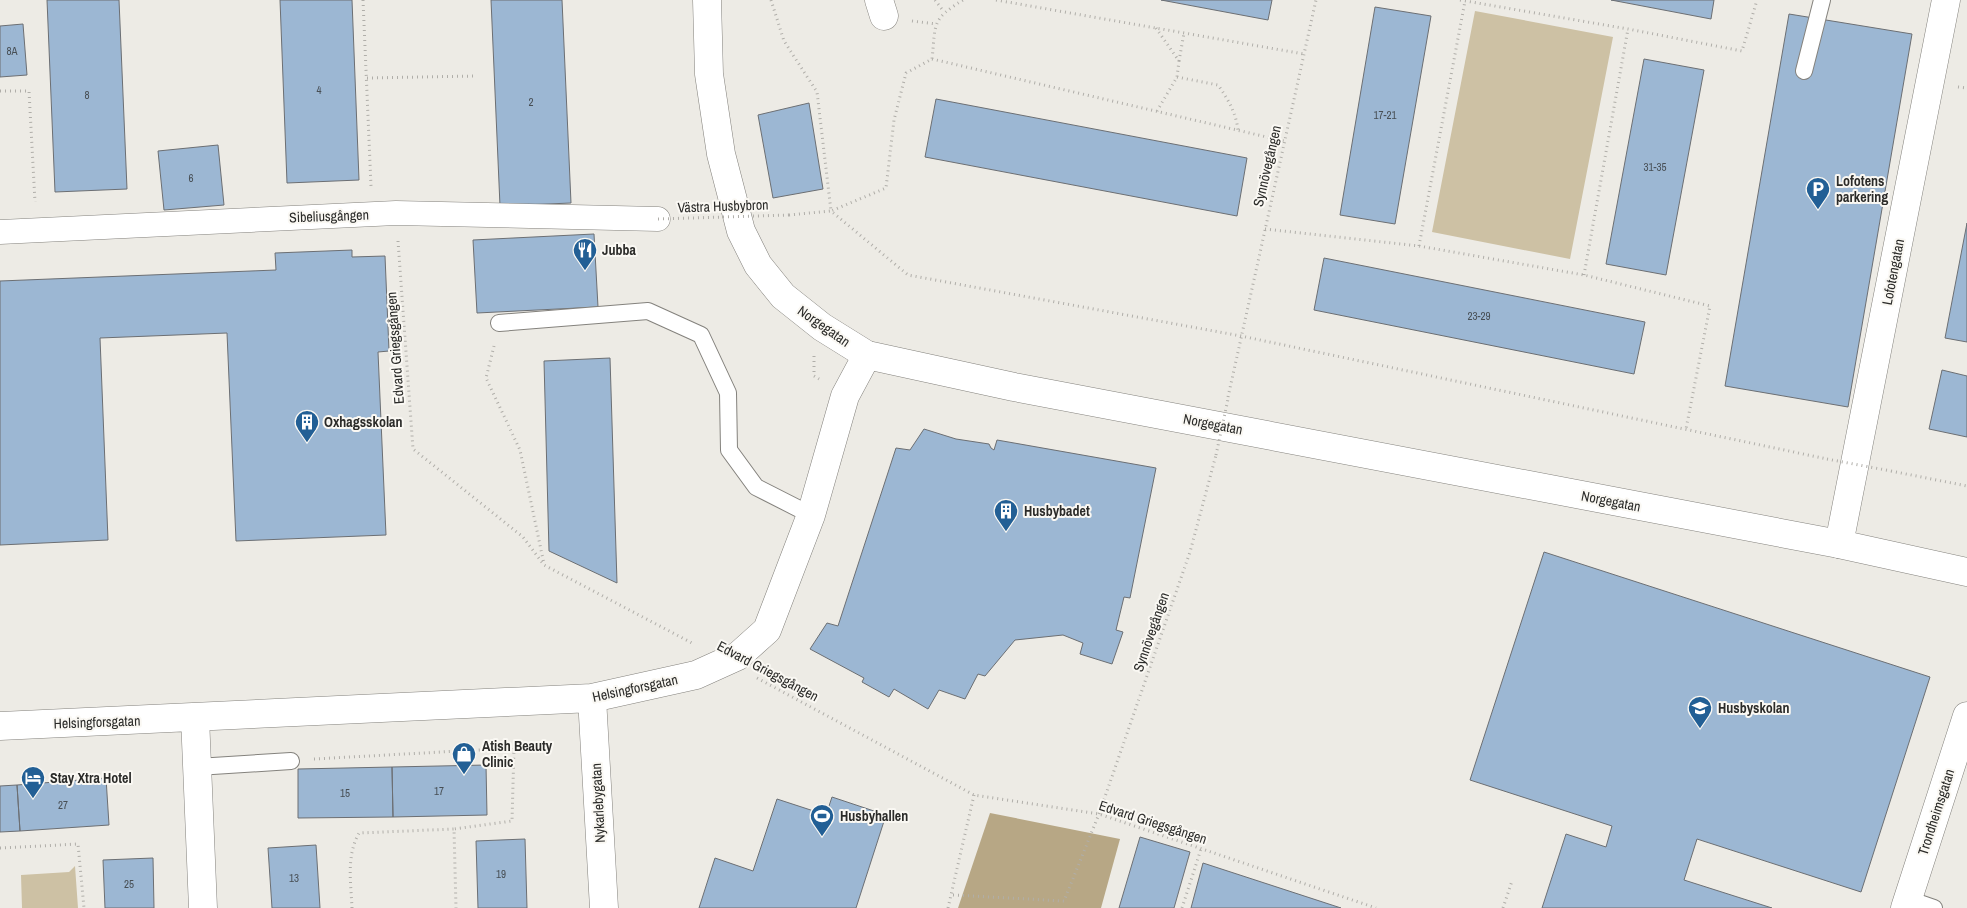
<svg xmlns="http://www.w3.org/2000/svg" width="1967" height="908" font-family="'Archivo Narrow',sans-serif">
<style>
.green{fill:#cdc1a4}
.forest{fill:#b7a785}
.building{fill:#9cb7d3;stroke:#6c6f73}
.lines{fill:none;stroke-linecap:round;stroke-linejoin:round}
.service-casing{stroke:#84827d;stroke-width:18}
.pedestrian-casing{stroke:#84827d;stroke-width:25}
.minor-casing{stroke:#84827d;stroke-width:29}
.tertiary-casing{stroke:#84827d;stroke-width:29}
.path{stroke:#b0aea9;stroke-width:3;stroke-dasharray:1 4;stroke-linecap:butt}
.service{stroke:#fff;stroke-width:16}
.pedestrian{stroke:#fff;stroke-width:24}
.minor{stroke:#fff;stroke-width:28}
.tertiary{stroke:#fff;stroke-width:28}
.path-bridge{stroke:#b0aea9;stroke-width:3;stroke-dasharray:1 4;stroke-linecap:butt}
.labels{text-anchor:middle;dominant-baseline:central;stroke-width:4;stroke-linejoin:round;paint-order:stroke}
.number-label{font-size:11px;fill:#474e54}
.street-label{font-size:14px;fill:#2b2b29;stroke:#faf8f3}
.poi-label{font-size:14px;font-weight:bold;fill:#2b2b29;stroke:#faf8f3;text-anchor:start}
</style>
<rect width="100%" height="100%" fill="#edebe5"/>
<path class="green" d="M1475 11 1613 37 1570 259 1432 232Z
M75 866 78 908H22L21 875 69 872Z"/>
<path class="forest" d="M990 813 1120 839 1101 908H958Z"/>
<path class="building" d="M47 0H119L127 189 55 192Z
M280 0H352L359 180 287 183Z
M491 0H562L571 203 500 206Z
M1161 0H1272L1268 20Z
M1611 0H1714L1711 19Z
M1375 7 1431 16 1395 224 1340 215Z
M1789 14 1912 34 1848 407 1725 386Z
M23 24 27 75 0 77V26Z
M1644 59 1704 70 1666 275 1606 264Z
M936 99 1247 158 1237 216 925 157Z
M809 103 823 189 773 198 758 115Z
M218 145 224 205 164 210 158 151Z
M1967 223V342L1945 338Z
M594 234 598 307 477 313 473 240Z
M352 250V257L385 256 389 351 378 352 386 535 236 541 227 333 100 338 108 540 0 545V281L276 270 275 253Z
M1324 258 1645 322 1634 374 1314 310Z
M610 358 617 583 549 551 544 361Z
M1942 370 1967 376V437L1929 429Z
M924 429 956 439 989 444 991 448 994 450 997 440 1156 468 1130 598 1124 597 1116 630 1123 632 1112 664 1080 654 1083 643 1063 635 1015 640 985 676 978 674 965 699 939 690 928 709 894 689 889 697 862 682 864 678 810 649 827 623 838 626 896 448 910 450Z
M1544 552 1930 677 1861 892 1697 839 1684 880 1772 908H1542L1566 834 1606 847 1612 826 1470 780Z
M486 765 487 815 393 817 392 767Z
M392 767 393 817 298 818V769Z
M106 778 109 825 20 831 17 785Z
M17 785 20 831 0 832V786Z
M832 797 886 815 856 908H699L715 858 753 871 777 799 826 815Z
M1140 837 1190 852 1174 908H1119Z
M525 839 527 908H478L476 841Z
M316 845 320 908H272L268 848Z
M153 858 154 908H105L103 860Z
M1203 863 1341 908H1191Z"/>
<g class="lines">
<g class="service-casing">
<path id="service" d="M1804 71 1822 0
M499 323 648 311 701 335 728 393 729 450 756 487 811 515
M197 767 291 761
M1908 899 1934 908"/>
</g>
<g class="pedestrian-casing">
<path id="pedestrian" d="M0 232 396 213 658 219"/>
</g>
<g class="minor-casing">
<path id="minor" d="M879 0 884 16
M1839 544 1946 0
M592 698 604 908
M195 717 203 908
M0 726 592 698 696 675 738 656 767 630 811 515 845 396 867 355
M1905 908 1967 716"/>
</g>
<g class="tertiary-casing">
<path id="tertiary" d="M707 0 709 74 721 154 741 231 758 265 783 296 822 327 867 355 1014 387 1839 544 1967 572"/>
</g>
<path class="path" d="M363 0 371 186
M771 0 784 41 817 92 831 211 886 188 894 120 906 73 932 59C936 23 931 20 963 0
M935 0 944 12
M996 0 1304 54
M1460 0 1628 29 1742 51 1757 0
M912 21 936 24
M1156 28 1179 61 1177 77 1157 111
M932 59 1284 141
M1179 61 1184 33
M1177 77 1218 85C1228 99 1236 113 1238 130
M367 78 475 76
M1958 87 1967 88
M0 91H29L35 202
M789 215 831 211 908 275 1241 336 1827 459
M1265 229 1419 246 1584 275 1710 306 1686 429
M398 241 413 449 523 537 544 565 692 643
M1419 246 1465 1
M1584 275 1628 29
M494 346 486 378 520 450 544 564
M814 356V376L819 379
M1228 397 1316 0
M1891 471 1967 486
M757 678 974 795 1099 814 1376 908
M314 759 514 748 512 821 454 829
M0 848 78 844 84 908
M953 895 1064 901 1099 814 1190 552 1216 455
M352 908C351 883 346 856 359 833L454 829 456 908
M948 908 974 795
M1182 908 1201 849
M1503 908 1512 881"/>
<use href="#service" class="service"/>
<use href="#pedestrian" class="pedestrian"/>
<use href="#minor" class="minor"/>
<use href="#tertiary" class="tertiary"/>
<path class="path-bridge" d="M658 219 789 215
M1216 455 1228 399
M1827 459 1891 471"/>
</g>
<defs>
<g id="parking-pin" transform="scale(1.25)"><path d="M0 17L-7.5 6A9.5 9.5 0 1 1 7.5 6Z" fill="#225f95" stroke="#faf8f3"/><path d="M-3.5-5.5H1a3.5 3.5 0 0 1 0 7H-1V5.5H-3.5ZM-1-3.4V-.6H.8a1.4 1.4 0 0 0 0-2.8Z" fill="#fff"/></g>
<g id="restaurant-pin" transform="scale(1.25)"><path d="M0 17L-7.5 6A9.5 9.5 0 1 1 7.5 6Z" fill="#225f95" stroke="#faf8f3"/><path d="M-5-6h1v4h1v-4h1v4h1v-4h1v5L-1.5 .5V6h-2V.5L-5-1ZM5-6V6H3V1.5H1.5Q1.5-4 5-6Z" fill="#fff"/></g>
<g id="building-pin" transform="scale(1.25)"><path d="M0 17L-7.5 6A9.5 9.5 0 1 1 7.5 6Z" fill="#225f95" stroke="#faf8f3"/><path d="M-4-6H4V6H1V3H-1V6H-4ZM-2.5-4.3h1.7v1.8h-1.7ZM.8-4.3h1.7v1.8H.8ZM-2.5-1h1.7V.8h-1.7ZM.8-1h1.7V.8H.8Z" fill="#fff"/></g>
<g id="school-pin" transform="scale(1.25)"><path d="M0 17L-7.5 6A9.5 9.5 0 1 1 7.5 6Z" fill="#225f95" stroke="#faf8f3"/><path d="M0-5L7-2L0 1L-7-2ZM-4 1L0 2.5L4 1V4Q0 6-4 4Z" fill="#fff"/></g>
<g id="shop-pin" transform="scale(1.25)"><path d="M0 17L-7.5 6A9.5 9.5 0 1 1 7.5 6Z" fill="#225f95" stroke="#faf8f3"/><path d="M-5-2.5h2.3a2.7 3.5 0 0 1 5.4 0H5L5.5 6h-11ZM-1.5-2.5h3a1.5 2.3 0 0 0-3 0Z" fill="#fff"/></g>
<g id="hotel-pin" transform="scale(1.25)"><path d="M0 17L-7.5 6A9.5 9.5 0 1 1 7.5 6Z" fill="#225f95" stroke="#faf8f3"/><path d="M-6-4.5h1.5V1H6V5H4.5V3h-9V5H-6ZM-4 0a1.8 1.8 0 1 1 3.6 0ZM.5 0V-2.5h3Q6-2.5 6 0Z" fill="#fff"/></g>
<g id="stadium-pin" transform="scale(1.25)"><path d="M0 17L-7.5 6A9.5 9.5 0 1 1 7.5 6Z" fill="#225f95" stroke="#faf8f3"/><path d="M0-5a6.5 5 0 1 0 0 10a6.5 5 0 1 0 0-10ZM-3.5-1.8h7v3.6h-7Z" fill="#fff"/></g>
</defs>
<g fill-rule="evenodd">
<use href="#parking-pin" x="1818" y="189"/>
<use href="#restaurant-pin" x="585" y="250"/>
<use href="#building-pin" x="307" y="422"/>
<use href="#building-pin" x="1006" y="511"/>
<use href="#school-pin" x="1700" y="708"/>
<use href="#shop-pin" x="464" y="754"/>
<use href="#hotel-pin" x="33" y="778"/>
<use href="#stadium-pin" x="822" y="816"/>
</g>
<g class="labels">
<g class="number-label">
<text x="12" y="51">8A</text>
<text x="319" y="90">4</text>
<text x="87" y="95">8</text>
<text x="531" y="102">2</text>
<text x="1385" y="115">17-21</text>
<text x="1655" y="167">31-35</text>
<text x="191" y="178">6</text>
<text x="1479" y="316">23-29</text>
<text x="439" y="791">17</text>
<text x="345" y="793">15</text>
<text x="63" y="805">27</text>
<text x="501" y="874">19</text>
<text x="294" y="878">13</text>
<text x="129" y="884">25</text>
</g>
<g class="street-label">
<text transform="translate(1267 166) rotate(-77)">Synnövegången</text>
<text transform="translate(723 206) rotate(-2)">Västra Husbybron</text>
<text transform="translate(329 216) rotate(-2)">Sibeliusgången</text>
<text transform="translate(1893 272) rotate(-79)">Lofotengatan</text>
<text transform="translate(824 326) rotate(35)">Norgegatan</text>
<text transform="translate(395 348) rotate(-94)">Edvard Griegsgången</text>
<text transform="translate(1213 424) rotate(11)">Norgegatan</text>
<text transform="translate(1611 501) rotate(11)">Norgegatan</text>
<text transform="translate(1151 632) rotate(-71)">Synnövegången</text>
<text transform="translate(768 671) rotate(28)">Edvard Griegsgången</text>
<text transform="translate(635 688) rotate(-12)">Helsingforsgatan</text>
<text transform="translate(97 722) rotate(-2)">Helsingforsgatan</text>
<text transform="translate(598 803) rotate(-93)">Nykarlebygatan</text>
<text transform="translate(1936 812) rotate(-72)">Trondheimsgatan</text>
<text transform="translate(1153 822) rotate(18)">Edvard Griegsgången</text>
</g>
<g class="poi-label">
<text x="1836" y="181">Lofotens<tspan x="1836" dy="16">parkering</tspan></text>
<text x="602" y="250">Jubba</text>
<text x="324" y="422">Oxhagsskolan</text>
<text x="1024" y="511">Husbybadet</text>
<text x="1718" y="708">Husbyskolan</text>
<text x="482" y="746">Atish Beauty<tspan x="482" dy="16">Clinic</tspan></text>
<text x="50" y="778">Stay Xtra Hotel</text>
<text x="840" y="816">Husbyhallen</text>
</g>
</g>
</svg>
